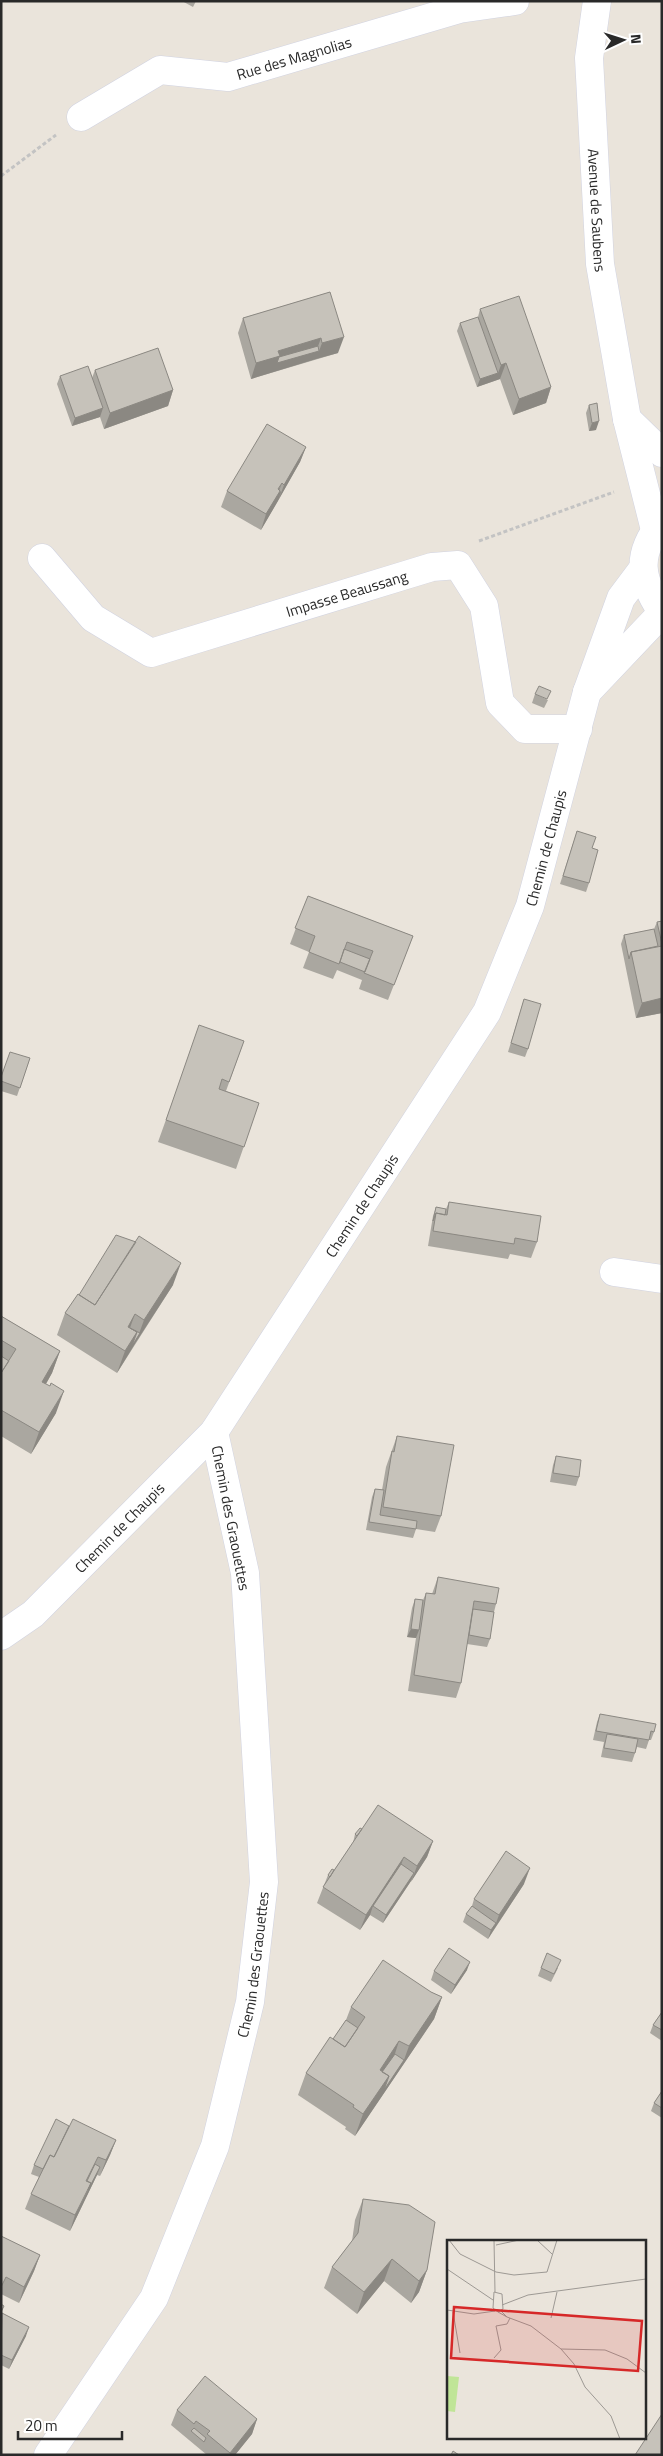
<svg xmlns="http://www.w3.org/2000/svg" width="663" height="2456" font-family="'Titillium Web',sans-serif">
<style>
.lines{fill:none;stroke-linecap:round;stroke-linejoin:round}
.street-casing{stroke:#d1d3e1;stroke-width:29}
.secondary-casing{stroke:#d1d3e1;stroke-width:29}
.path{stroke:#c3c3c3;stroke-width:3;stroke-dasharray:4 2.5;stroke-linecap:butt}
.street{stroke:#fff;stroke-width:28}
.secondary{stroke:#fff;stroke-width:28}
.wall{fill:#aaa7a0}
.shaded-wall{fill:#8b8882}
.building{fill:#c6c2ba;stroke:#8b8882}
.labels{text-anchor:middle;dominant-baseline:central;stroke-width:4;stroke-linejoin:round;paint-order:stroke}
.street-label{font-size:15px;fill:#292929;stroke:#fff}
.inset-road{fill:none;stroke:#9d9994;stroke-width:1}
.view{fill:#d62828;fill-opacity:0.15;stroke:#d62828;stroke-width:2.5}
.inset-edge{fill:none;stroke:#292929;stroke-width:2.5}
</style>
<rect width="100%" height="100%" fill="#eae4db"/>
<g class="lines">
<g class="street-casing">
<g id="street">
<path id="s1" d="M81 117 160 70 228 77 459 9 515 1"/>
<path id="s2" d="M42 558 93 618 151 653 432 567 458 565 484 606 500 703 525 729H578"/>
<path d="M642 570 621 598 587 692 662 613"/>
<path d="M614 1272 662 1279"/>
<path id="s3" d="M1 1636 33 1614 214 1432 487 1012 530 906 587 692"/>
<path id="s4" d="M48 2455 154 2298 215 2146 250 2002 264 1882 245 1573 214 1432"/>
</g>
</g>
<g class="secondary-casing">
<g id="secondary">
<path id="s5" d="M597 1 589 58 600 264 627 419 655 530"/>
<path d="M627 419 662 453"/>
<path d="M662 522C635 555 640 579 662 612"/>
</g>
</g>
<path class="path" d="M1 176 56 135
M479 541 614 492"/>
<use href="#street" class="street"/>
<use href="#secondary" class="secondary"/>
</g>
<path class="wall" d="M182 1H196L193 7Z
M330 292 338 353 251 379 238 333 243 318Z
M480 309 551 387 546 403 513 415 500 379 477 387 457 331 460 323 478 317Z
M95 370 173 390 168 406 104 429 100 417 72 426 57 384 60 376 92 378Z
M589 405 596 430 589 431 586 413Z
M306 447 300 462 261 530 221 507 227 491Z
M535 694 548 700 544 708 532 703Z
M577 831 589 883 586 892 560 884Z
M308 896 413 936 388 1000 359 989 362 980 337 970 333 979 303 968 309 952 290 944Z
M662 921V1013L636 1018 621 944 624 935 654 929 657 922Z
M524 999 528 1049 525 1057 508 1052Z
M244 1041 226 1091 259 1103 236 1169 158 1142 192 1047Z
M30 1058 17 1096 1 1091V1076Z
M449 1202 537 1242 531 1258 510 1254 508 1259 428 1246 433 1216 436 1207 446 1209Z
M173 1285 117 1373 57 1335 65 1313 79 1295Z
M1 1316 60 1351 52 1373 46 1384 56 1413 31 1454 1 1436Z
M397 1436 441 1516 435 1532 416 1529 413 1538 366 1530 372 1497 375 1489 382 1490 386 1467Z
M556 1456 579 1477 576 1486 550 1482 553 1465Z
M438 1577 496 1604 494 1612 490 1639 487 1647 467 1644 461 1683 456 1698 408 1691 416 1638 407 1637 412 1608 415 1599 423 1600 426 1593 432 1594Z
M600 1714 654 1732 651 1740H649L646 1749 637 1747 632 1762 601 1757 604 1742 593 1740 597 1722Z
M362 1829 433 1841 427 1857 383 1923 370 1915 360 1930 317 1903 328 1875 334 1870 353 1843 355 1834Z
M524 1884 488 1939 463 1922 466 1914 472 1906 474 1899Z
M541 1968H558L551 1982 538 1976Z
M467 1970 451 1994 431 1980 434 1971Z
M431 1992 442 1997 434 2019 355 2136 345 2129 346 2127 298 2095 306 2073 333 2039 346 2020 351 2007Z
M662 2012V2041L650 2033 653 2025Z
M662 2091V2118L651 2111 654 2103Z
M69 2126 116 2140 110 2155 100 2176 97 2175 70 2231 25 2209 31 2194 39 2177 31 2174 34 2165Z
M363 2199 427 2270 419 2292 411 2303 384 2281 357 2314 324 2288 332 2267 352 2241 355 2220Z
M1 2236 40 2255 34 2271 19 2303 1 2294Z
M1 2304 2 2313 26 2336 9 2369 1 2365Z
M177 2410 257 2419 252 2434 235 2455H207L171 2425Z"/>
<path class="shaded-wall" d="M344 337 338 353 316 359 322 343Z
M321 338 316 352 319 351 316 359 251 379 256 363 278 351Z
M506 363 500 379 477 387 480 379 498 373 501 365Z
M551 387 546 403 513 415 519 399Z
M173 390 168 406 104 429 110 413Z
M103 408 100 417 72 426 75 418Z
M599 421 596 430 589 431 592 423Z
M306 447 300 462 278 501 284 485Z
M282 483 277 496 280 491 281 492 278 501 261 530 266 514Z
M662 998V1013L636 1018 642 1003Z
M181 1263 173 1285 136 1342 144 1320Z
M135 1314 127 1336 128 1327Z
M137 1332 140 1333 136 1342 117 1373 125 1351Z
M60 1351 52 1373 39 1396 42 1382Z
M64 1391 56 1413 31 1454 39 1432Z
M411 1629 419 1630 416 1638 407 1637Z
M433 1841 427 1857 411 1882 417 1866Z
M404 1857 398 1873 373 1906 370 1915 360 1930 366 1915Z
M530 1868 524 1884 493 1931 499 1915Z
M414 1873 411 1881 383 1923 386 1915Z
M496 1923 493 1931 488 1939 491 1930Z
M470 1962 467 1970 451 1994 455 1985Z
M442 1997 434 2019 401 2068 409 2046Z
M399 2041 392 2063 375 2084 380 2070Z
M404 2060 401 2068 355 2136 363 2114 389 2076Z
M116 2140 110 2155 100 2176 106 2160Z
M100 2167 97 2175 70 2231 75 2215Z
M40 2255 34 2271 19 2303 24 2287Z
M392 2259 384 2281 357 2314 364 2292Z
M427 2270 419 2292 411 2303 419 2281Z
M29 2327 26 2336 9 2369 12 2360Z
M257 2419 252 2434 235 2455H229L230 2453Z"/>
<path class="building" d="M330 292 344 337 322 343 321 338 278 351 280 356 256 363 243 318Z
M519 296 551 387 519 399 506 363 501 365 480 309Z
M478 317 498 373 480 379 460 323Z
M318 346 319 351 277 363 279 357Z
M158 348 173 390 110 413 95 370Z
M88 366 103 408 75 418 60 376Z
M597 403 599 421 592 423 589 405Z
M267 424 306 447 284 485 282 483 278 489 280 491 266 514 227 491Z
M539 686 551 691 547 699 535 694Z
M577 831 596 837 592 848 598 850 589 883 563 876Z
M308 896 413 936 394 985 364 973 373 951 347 942 339 964 309 952 315 936 295 928Z
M662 921V944L657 922Z
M654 929 658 946 631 952 629 959 624 935Z
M662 946V998L642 1003 631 952Z
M344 949 370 959 365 972 340 962Z
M524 999 541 1004 528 1049 511 1043Z
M199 1025 244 1041 229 1082 222 1079 219 1089 259 1103 244 1147 166 1120Z
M10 1052 30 1058 20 1088 1 1081V1077Z
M449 1202 541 1216 537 1242 515 1238 514 1244 433 1231 436 1213 447 1215Z
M436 1207 446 1209 445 1215 436 1213 433 1221Z
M116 1235 136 1242 95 1305 79 1295Z
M139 1236 181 1263 144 1320 135 1314 128 1327 137 1332 125 1351 65 1313 78 1294 95 1305Z
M1 1316 60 1351 42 1382 50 1386 51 1383 64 1391 39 1432 1 1410V1373L16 1349 1 1340Z
M130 1328 140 1333 132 1346 137 1332Z
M1 1356 9 1361 1 1373Z
M397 1436 454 1445 441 1516 383 1507 392 1451 394 1452Z
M556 1456 581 1460 579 1477 553 1473Z
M375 1489 384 1490 380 1515 417 1521 416 1529 369 1522Z
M438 1577 499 1588 496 1604 474 1601 461 1683 414 1675 426 1593 435 1594Z
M415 1599 423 1600 419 1630 411 1629Z
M473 1609 494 1612 490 1639 469 1635Z
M600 1714 656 1724 654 1732 651 1731 649 1740 596 1731Z
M607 1734 638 1739 635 1753 604 1748Z
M378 1805 433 1841 417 1866 404 1857 366 1915 323 1887Z
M360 1828 362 1829 357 1836 355 1834Z
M506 1851 530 1868 499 1915 474 1899Z
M401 1864 414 1873 386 1915 373 1906Z
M332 1869 334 1870 330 1877 328 1875Z
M472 1906 496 1923 491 1930 466 1914Z
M449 1948 470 1962 455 1985 434 1971Z
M547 1953 561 1960 554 1974 541 1968Z
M383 1960 431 1992 442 1997 409 2046 399 2041 380 2070 389 2076 363 2114 353 2107 354 2105 306 2073 330 2037 345 2047 365 2017 351 2007Z
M662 2012V2030L653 2025Z
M346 2020 358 2028 345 2047 333 2039Z
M395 2054 404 2060 384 2090 389 2076 382 2072Z
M662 2091V2108L654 2103Z
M56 2119 69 2126 54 2157 50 2155 43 2169 34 2165Z
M73 2119 116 2140 106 2160 98 2157 86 2181 91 2183 75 2215 31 2194 50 2155 54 2157Z
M95 2164 100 2167 88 2190 91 2183 87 2181Z
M363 2199 409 2205 435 2222 427 2270 419 2281 392 2259 364 2292 332 2267 358 2233Z
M1 2236 40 2255 24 2287 6 2277 1 2287Z
M1 2304 4 2306 1 2312Z
M2 2313 29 2327 12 2360 1 2355Z
M205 2376 257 2419 230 2453 207 2434 210 2431 196 2421 194 2424 177 2410Z
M662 2414V2455H635Z
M194 2428 206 2438 204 2442 191 2431Z
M453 2451 459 2455H451Z"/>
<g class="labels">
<g class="street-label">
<text stroke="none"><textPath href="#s1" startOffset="229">Rue des Magnolias</textPath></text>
<text stroke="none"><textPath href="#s5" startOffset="210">Avenue de Saubens</textPath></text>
<text stroke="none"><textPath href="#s2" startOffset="351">Impasse Beaussang</textPath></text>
<text stroke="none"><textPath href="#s3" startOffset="971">Chemin de Chaupis</textPath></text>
<text stroke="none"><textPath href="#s3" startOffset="566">Chemin de Chaupis</textPath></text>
<text transform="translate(231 1518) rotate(79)">Chemin des Graouettes</text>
<text stroke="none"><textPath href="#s3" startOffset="161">Chemin de Chaupis</textPath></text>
<text stroke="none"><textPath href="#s4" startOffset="539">Chemin des Graouettes</textPath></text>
</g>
</g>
<g transform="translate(447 2240)">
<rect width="199" height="199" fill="#eae4db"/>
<path d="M0 136 12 137 8 172 0 171Z" fill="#c0e597"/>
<path class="inset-road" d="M2 0 13 14 49 32 67 35 100 32 110 0M47 0 48 52M90 0 105 14M49 5 72 0M0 29 46 60M47 52 55 54 56 69 51 72 46 68ZM55 65 81 55 199 39M0 70 27 74 48 71M6 72 13 113M51 72 60 77 54 71M60 77 84 86 114 109 127 124 138 147 164 176 173 199M104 78 110 52M114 109 158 110 180 119 199 133M47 118 54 110 49 86 60 84 63 78"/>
<path class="view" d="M7 67 195 81 191 131 4 118Z"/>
<rect width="199" height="199" class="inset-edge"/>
</g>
<rect width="663" height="2456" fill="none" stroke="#292929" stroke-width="5"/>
<g transform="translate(623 40) rotate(86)" stroke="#ffffff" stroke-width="4" paint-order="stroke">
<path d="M0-4L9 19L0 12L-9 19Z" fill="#292929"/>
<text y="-8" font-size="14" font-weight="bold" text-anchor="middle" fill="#292929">N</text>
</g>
<path d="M18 2431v8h104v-8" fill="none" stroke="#292929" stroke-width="2.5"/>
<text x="25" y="2431" font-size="15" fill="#292929" stroke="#ffffff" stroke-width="4" paint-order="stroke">20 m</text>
</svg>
